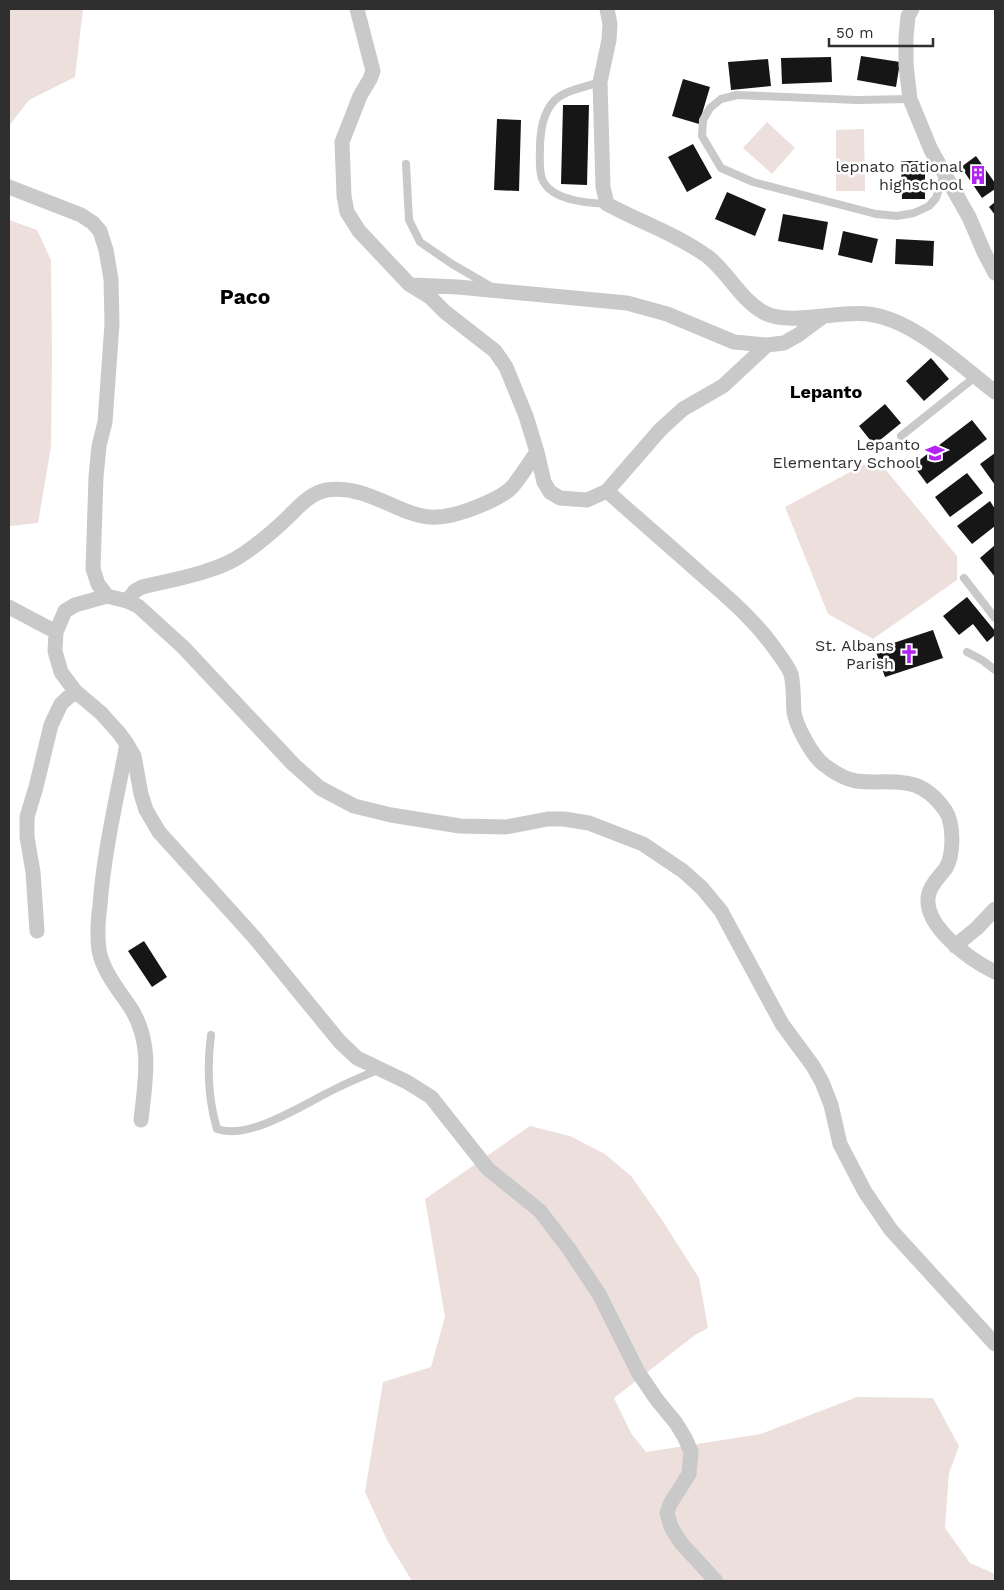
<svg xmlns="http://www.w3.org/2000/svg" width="1004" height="1590" font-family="'Work Sans',sans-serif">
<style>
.green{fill:#ede0dc}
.building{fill:#161616}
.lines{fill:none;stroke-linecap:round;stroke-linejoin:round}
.service{stroke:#c9c9c9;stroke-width:8}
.minor{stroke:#c9c9c9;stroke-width:15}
.labels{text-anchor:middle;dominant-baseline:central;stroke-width:5;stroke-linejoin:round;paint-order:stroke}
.poi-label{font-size:16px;fill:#2f2f2f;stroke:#fff;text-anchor:end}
.neighbourhood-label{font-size:18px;font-weight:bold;fill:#000;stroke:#fff}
.district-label{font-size:21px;font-weight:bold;fill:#000;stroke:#fff}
</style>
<rect width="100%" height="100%" fill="#fff"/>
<path class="green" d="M9 9H83L75 77 29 100 9 126Z
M767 122 795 148 772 174 743 148Z
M864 129 865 191H836V130Z
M9 220 37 230 51 260 52 356 51 447 38 523 11 526 9 524Z
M876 458 957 556V580L873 639 828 614 785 507Z
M530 1126 570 1136 605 1154 631 1176 662 1220 699 1278 708 1328 695 1335 614 1398 631 1433 646 1452 761 1434 857 1397 933 1398 959 1446 949 1473 945 1528 970 1563 995 1574V1581H412L387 1540 365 1492 383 1382 431 1367 445 1317 425 1199Z"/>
<path class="building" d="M861 56 900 62 896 87 857 80Z
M831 57 832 82 782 84 781 58Z
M768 59 771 86 731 90 728 62Z
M683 79 710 87 699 124 672 116Z
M563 105H589L587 185 561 184Z
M497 119 521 120 519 191 494 190Z
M693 144 712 178 687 192 668 157Z
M976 156 995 183V189L982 198 961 167Z
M901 161H925V199H902Z
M727 192 766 209 755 236 715 219Z
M995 202V215L989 207Z
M783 214 828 222 823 250 778 241Z
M843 231 878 239 872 263 838 255Z
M896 239 934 241 933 266 895 264Z
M931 358 949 379 924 401 906 381Z
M885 404 901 423 874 445 859 426Z
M972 420 987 439 927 484 913 465Z
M995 453V485L980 464Z
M967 473 983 493 950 517 935 497Z
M990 501 995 509V526L972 544 957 526Z
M995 545V577L980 558Z
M967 597 995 631V635L987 642 973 624 959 635 943 616Z
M933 630 943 658 885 677 875 649Z
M144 941 167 977 152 987 128 951Z"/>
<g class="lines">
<path class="service" d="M600 82C586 87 564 90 554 101 543 113 541 129 540 144 540 154 539 165 541 175 546 200 586 203 607 204
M910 99 857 100 737 95 721 99 710 108 703 120 702 136 721 168 753 182 876 214 897 216 914 213 929 206 936 198 944 175
M406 164 409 220 420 242 452 264 490 286
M901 436 975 377
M964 578 995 618
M967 652 982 660 995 670
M211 1035C207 1066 208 1099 217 1129 250 1141 307 1102 337 1088 351 1081 366 1075 380 1069"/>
<path class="minor" d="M357 9 373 71 370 79 360 96 342 142 344 196 347 212 359 231 409 284 430 297 445 312 495 351 506 367 526 416 537 452 544 482 550 492 560 498 587 500 607 491 660 430 683 409 723 386 767 345
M607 9 610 24 609 40 600 82 603 187 607 204C640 222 676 234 707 256 728 272 740 299 763 312 788 327 838 310 868 314 913 319 960 365 995 392
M912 9 908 16 906 37V65L910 99 931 150 969 217 984 252 995 273
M9 187 81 215 93 223 100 231 106 250 111 279 112 324 105 422 99 446 96 477 93 569 98 584 107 596
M412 285 458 287 627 303 667 314 734 342 767 345 784 343 798 335 824 316
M607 491C638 519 670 546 701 574 728 598 754 619 775 649 780 656 788 666 791 674 794 686 793 700 794 712 796 726 812 755 823 764 833 772 844 779 856 781 894 785 918 772 945 810 954 823 954 854 946 868 940 876 932 883 929 893 920 925 972 961 995 972
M127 601 135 591 142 587C171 580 212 573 237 558 252 549 271 533 284 521 297 509 309 493 327 490 355 486 379 500 403 510 413 514 426 518 437 517 455 517 501 500 513 486 522 475 529 463 537 452
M9 607 56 632
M127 744C117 797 104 851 100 905 98 920 97 936 99 950 103 973 120 991 132 1010 153 1045 145 1082 141 1120
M37 931 33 872 27 837V817L36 787 51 725 61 704 75 691
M955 946 977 928 995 909
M716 1581 681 1543 671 1527 667 1513 670 1504 689 1474 691 1452 685 1438 676 1423 657 1400 638 1372 599 1294 569 1249 540 1211 488 1169 431 1097 407 1082 357 1058 340 1042 254 937 159 832 146 810 141 794 134 756 127 744 119 733 101 713 75 691 61 672 55 651 56 632 65 611 75 605 107 596 127 601 138 606 183 647 294 765 320 788 354 806 391 815 460 826 506 827 548 819H564L589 823 643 844 683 871 702 888 721 911 782 1024 813 1066 822 1082 831 1105 840 1144 865 1192 891 1230 995 1344"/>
</g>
<defs>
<g id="building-bare" transform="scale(1.5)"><path d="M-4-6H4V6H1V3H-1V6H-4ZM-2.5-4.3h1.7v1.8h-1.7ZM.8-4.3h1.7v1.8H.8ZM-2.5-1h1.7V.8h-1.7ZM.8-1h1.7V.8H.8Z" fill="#b423f4" stroke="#fff" stroke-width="2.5" paint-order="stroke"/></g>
<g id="school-bare" transform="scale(1.5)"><path d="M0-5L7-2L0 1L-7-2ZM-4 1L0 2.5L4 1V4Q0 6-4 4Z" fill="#b423f4" stroke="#fff" stroke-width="2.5" paint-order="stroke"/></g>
<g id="church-bare" transform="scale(1.5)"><path d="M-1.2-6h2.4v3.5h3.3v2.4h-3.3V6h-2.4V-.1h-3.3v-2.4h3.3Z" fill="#b423f4" stroke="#fff" stroke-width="2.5" paint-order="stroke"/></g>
</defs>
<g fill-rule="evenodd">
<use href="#building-bare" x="978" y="175"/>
<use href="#school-bare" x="935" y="453"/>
<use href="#church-bare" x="909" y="654"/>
</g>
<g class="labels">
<g class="poi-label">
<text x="963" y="166">lepnato national<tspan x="963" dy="18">highschool</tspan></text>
<text x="920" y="444">Lepanto<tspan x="920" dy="18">Elementary School</tspan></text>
<text x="894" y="645">St. Albans<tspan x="894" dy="18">Parish</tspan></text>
</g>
<g class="neighbourhood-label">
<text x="826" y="391">Lepanto</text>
</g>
<g class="district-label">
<text x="245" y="296">Paco</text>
</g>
</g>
<rect width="1004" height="1590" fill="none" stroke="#2f2f2f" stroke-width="20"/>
<path d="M829 38v8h104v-8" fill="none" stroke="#2f2f2f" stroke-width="2.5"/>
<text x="836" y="38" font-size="15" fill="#2f2f2f" stroke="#ffffff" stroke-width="4" paint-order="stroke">50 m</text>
</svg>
